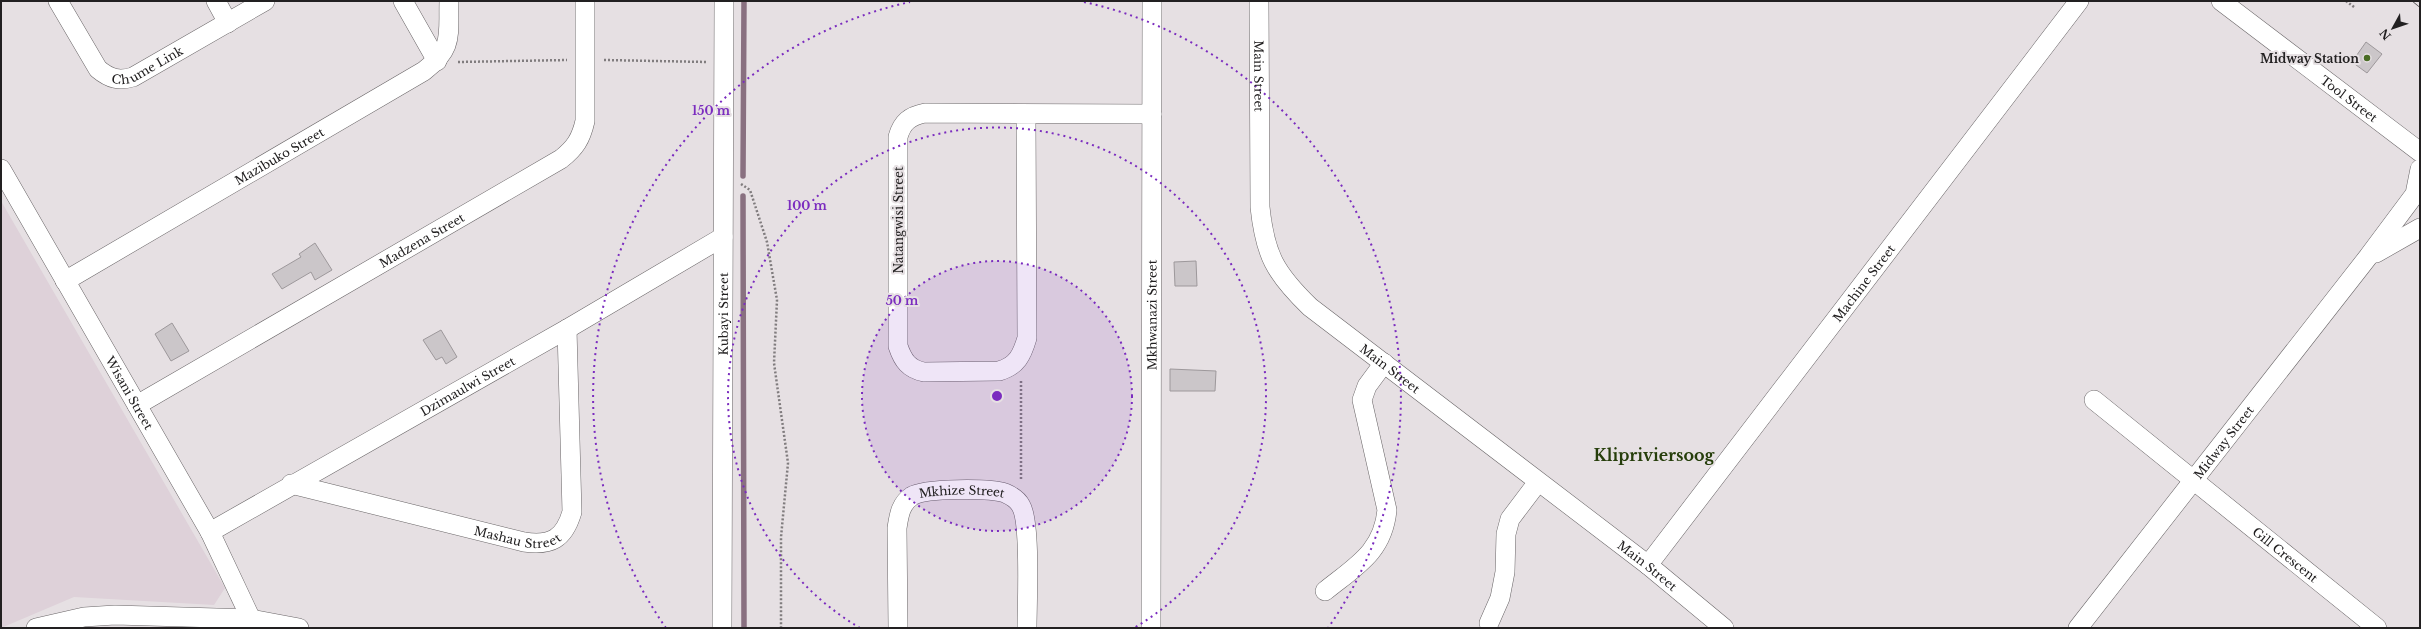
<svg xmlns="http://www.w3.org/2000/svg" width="2421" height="629" font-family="'Libre Baskerville',serif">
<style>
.built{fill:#ded1d9}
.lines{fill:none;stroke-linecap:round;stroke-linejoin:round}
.stream{stroke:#897080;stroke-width:5.5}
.building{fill:#cbc6c9;stroke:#9d989b}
.minor-casing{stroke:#696567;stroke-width:20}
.path{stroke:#807c7e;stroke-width:2.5;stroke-dasharray:2 2;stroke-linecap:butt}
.minor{stroke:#fff;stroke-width:19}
.rail-casing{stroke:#434042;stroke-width:4.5}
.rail{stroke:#e6e0e3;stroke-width:3;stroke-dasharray:9;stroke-linecap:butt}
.ring{fill:none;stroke:#7b2cbf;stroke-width:2;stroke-dasharray:2 4}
.poi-dot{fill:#496c24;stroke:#e6e0e3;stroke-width:1.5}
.labels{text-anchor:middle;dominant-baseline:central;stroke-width:4;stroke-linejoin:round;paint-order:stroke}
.poi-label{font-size:12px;font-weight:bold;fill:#222021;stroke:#e6e0e3;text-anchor:end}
.street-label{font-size:12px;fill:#222021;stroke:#e6e0e3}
.district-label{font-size:16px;font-weight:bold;fill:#263e0b;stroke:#e6e0e3}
.centre{fill:#7b2cbf;stroke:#e6e0e3;stroke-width:2}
.ring-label{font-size:12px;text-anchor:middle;font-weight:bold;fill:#7b2cbf;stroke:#e6e0e3;stroke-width:4;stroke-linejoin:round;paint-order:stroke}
</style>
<rect width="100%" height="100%" fill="#e6e0e3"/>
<path class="built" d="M1 201 225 588 214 605 74 597 1 628Z"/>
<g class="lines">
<path class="stream" d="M743 176 744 1
M743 196 744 628"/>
</g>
<path class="building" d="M2366 42 2382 54 2367 73 2352 62Z
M315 243 332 270 315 280 311 272 282 289 272 274 301 257 299 254Z
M1196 261 1197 286H1175L1174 262Z
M172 323 189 351 171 361 155 334Z
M441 330 457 357 446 364 442 357 436 360 423 340Z
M1170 369 1216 371 1215 391H1170Z"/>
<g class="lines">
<g class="minor-casing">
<g id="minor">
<path id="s1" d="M58 1 98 69C110 79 119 81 133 77L265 1"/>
<path d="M216 1 228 23"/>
<path d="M403 1 437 61"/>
<path id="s2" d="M1259 1 1260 207C1265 255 1275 273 1310 307L1648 565 1724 628"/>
<path id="s3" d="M2221 1 2420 152"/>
<path d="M1026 115 1027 338C1022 355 1017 366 999 371L924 372C909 369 903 361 898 346V137C902 122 910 116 925 113L1152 114"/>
<path id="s4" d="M1 169 210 532 251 619"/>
<path d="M2376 253 2420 228"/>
<path id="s5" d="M65 281 424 71C454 48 448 36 449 1"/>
<path id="s6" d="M2094 400 2377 628"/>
<path id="s7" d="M137 405 561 159C575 148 581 139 585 121V1"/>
<path id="s8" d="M291 484 524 542C551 546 564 539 572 512L567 329"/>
<path id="s9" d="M210 532 567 329 723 237"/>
<path id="s10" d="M1648 565 2079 1"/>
<path d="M1325 591C1356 566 1383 552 1387 510L1362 400 1367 386 1384 363"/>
<path d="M1489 623 1500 598 1505 572 1506 534 1510 519 1538 482"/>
<path d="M36 628 84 617 115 615 251 619 299 628"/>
<path id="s11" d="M722 628 724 1"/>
<path id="s12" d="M898 628 897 528C899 516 900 504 912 496 925 488 990 488 1005 493 1012 496 1018 500 1021 506 1031 523 1027 604 1027 628"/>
<path id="s13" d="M1151 628 1152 1"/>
<path id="s14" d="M2078 628 2368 257 2415 194 2420 169"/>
</g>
</g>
<path class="path" d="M2346 1 2354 7
M604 60 707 62
M458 62 567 60
M741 184 750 190 767 242 777 300 774 363 788 463 781 537V628
M1021 381V480"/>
<use href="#minor" class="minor"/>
<g class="rail-casing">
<path id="rail" d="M2415 1 2420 5"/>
</g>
<use href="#rail" class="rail"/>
</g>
<circle cx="997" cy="396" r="135" fill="#7b2cbf" fill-opacity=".12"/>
<g class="ring">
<circle cx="997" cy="396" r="135"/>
<path d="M860 628A269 269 0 1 1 1134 628"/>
<path d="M666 628A404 404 0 0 1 910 2M1084 2A404 404 0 0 1 1328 628"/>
</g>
<circle class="poi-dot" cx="2367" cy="58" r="4"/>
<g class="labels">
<g class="poi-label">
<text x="2359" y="58">Midway Station</text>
</g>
<g class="street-label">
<text stroke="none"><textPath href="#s1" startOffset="134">Chume Link</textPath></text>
<text stroke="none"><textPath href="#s2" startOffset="75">Main Street</textPath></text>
<text stroke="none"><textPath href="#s3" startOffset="161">Tool Street</textPath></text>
<text stroke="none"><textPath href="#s5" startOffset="248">Mazibuko Street</textPath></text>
<text transform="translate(898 220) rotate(-90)">Natangwisi Street</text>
<text stroke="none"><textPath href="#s7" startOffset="329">Madzena Street</textPath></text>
<text stroke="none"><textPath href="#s10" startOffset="355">Machine Street</textPath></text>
<text stroke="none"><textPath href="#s11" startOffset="314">Kubayi Street</textPath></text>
<text stroke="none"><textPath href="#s13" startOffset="313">Mkhwanazi Street</textPath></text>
<text stroke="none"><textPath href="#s2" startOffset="422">Main Street</textPath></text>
<text stroke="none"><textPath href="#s9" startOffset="296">Dzimaulwi Street</textPath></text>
<text stroke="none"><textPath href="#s4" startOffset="258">Wisani Street</textPath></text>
<text stroke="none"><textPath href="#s14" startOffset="236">Midway Street</textPath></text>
<text stroke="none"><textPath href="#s12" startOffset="187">Mkhize Street</textPath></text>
<text stroke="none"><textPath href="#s8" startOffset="233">Mashau Street</textPath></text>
<text stroke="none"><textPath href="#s6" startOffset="246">Gill Crescent</textPath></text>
<text stroke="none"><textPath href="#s2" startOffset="746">Main Street</textPath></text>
</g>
<g class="district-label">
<text x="1654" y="455">Klipriviersoog</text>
</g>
</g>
<circle cx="997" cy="396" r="6" class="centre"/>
<g class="ring-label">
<text x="711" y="115">150 m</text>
<text x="807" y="210">100 m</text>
<text x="902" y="305">50 m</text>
</g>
<rect width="2421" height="629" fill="none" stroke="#222021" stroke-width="4"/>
<g transform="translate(2393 28) rotate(230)" stroke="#e6e0e3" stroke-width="3" paint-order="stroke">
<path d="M0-3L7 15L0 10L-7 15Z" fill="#222021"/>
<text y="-6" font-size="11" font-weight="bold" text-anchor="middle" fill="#222021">N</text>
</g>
</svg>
